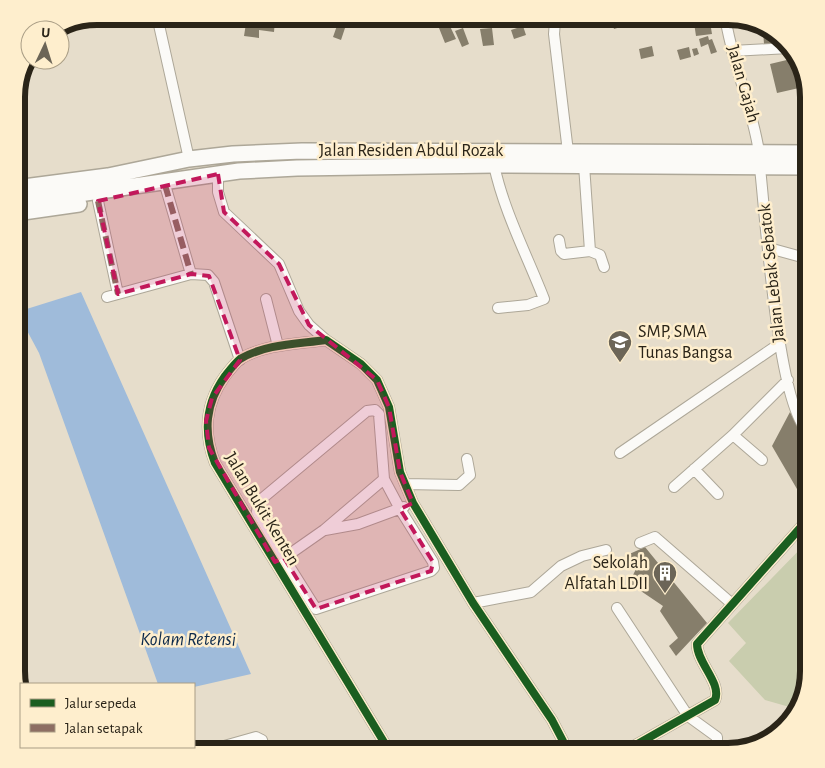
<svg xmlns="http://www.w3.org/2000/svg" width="825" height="768" font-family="'Alegreya Sans',sans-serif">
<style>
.green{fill:#c9cdae}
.water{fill:#9fbbda}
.building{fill:#867e6b}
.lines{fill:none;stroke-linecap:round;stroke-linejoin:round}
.minor-casing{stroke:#ada798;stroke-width:12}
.highway-casing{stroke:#ada798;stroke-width:18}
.minor{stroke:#fbfaf7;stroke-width:10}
.highway{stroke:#fbfaf7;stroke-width:15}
.quiet{stroke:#8d6e63;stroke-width:6;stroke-dasharray:12 6;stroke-linecap:butt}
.cycleway-casing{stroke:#feeecd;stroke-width:11}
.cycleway{stroke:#1b5e20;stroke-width:8}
.marked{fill:#c2185b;fill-opacity:0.2;stroke:#c2185b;stroke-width:4;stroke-dasharray:10 6;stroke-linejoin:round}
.labels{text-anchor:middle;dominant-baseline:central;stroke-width:5;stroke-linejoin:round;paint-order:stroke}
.street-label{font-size:18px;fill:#2a2418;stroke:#feeecd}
.poi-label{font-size:18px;fill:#2a2418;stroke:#feeecd;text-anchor:start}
.water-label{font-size:19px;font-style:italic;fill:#0b294b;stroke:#feeecd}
.rim{fill:none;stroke:#2a2418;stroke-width:6}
</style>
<rect width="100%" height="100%" fill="#e6ddcb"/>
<path class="green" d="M809 540V671L793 708 765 700 729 661 746 643 728 623Z"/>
<path class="water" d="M81 292 251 674 194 687V684H158L39 353 17 312Z"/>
<path class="building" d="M166 16H192V21L177 20 176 28 165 27Z
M194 16H208L207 22 194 20Z
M209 16H220L219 23 209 22Z
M222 16 235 17 234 26 221 25Z
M291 16H312V23L291 21Z
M533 16H545L546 20 536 24Z
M610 16H624L627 25 614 29Z
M626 16H636L637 18 628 21Z
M649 16H666V17L651 22Z
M693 16H709L712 34 696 36Z
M733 16 745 22 734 23Z
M237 17H245L244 27H236Z
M247 17 275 20 274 32 259 30V38L244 36Z
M339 20 347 22 341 40 333 37Z
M449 24 456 39 445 43 439 28Z
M523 26 526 35 514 39 511 30Z
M463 28 469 44 462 47 455 31Z
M492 28 494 45 483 46 480 29Z
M763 30 785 40V43L764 44Z
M708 36 709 40 712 39 717 52 711 54 708 44 701 47 699 39Z
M652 46 654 56 641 59 639 49Z
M689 47 691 57 680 60 677 50Z
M697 48 699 54 694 56 692 49Z
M791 59 799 88 777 93 770 64Z
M797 68H798L804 81 801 82Z
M790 412 800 431 809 436 808 508 772 446Z
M645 547 707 623 676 656 669 646 678 638 660 611 663 606 629 583 636 569 625 556Z"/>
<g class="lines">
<g class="minor-casing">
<path id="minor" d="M157 16 189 159
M567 16 555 21 554 34 568 152
M725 16C732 63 752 106 759 152
M732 51 789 48
M494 165C504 212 527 255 544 299L528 305 498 308
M584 165 590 251 600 255 604 267
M760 168C765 211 778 412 809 432
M218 174V192L224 212 279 264 299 311 309 325 326 340
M165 185 191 274
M98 201 118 294
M559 240 561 251 564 254 590 251
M769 248 809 259
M107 297 191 274 208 275 214 282 240 360
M266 299 278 346
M375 410 379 414 384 479 324 530 284 558 257 512 258 502 367 411Z
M733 435 762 460
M620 453 779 344
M694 469 718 494
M405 484 459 485 470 475 467 459
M674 487 733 435 788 380
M325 530 358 524 404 507
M640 543 655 537 731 603
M279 561 284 558 316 609 431 571 434 568 433 562 400 509 384 479
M473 603 531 592 561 566 582 556 606 550
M617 608 688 716 717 737V744L711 752
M203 752 256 737 262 740 265 752
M390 752 215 463C203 432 205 404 225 376 229 371 235 363 240 359 265 344 298 344 326 340L361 364 377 380 389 407 400 472 413 503 473 603 552 720 563 741 564 752
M620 752 634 746 715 700C722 683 697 663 697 644L809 518"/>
</g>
<g class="highway-casing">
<path id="highway" d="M16 188 108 176 189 159 233 154 302 151 809 153
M16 203 239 171 297 168 494 165 809 167
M16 213 79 204"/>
</g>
<use href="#minor" class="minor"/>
<use href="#highway" class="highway"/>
<path class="quiet" d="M165 185 191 274
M98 201 118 294"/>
<g class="cycleway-casing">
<path id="cycleway" d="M390 752 215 463C203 432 205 404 225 376 229 371 235 363 240 359 265 344 298 344 326 340L361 364 377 380 389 407 400 472 413 503 473 603 552 720 563 741 564 752
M620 752 634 746 715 700C722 683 697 663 697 644L809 518"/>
</g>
<use href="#cycleway" class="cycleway"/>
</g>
<path class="marked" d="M218 174 224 212 279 264 309 325 377 380 389 407 400 472 413 503 400 509 433 562 431 571 316 609 284 558 275 562 209 448 206 421 212 398 240 360 209 276 191 274 118 294 98 201Z"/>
<defs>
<g id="school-pin" transform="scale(1.25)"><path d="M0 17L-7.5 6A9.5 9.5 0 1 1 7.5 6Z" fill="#6c6557" stroke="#feeecd"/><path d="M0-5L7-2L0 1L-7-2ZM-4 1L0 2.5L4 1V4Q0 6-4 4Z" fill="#fff"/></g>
<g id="building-pin" transform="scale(1.25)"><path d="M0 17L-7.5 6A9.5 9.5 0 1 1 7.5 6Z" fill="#6c6557" stroke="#feeecd"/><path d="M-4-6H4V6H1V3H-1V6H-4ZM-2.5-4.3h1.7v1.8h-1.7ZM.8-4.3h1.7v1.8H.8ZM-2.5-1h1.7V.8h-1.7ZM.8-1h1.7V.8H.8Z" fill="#fff"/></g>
</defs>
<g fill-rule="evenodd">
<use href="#school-pin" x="620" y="342"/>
<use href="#building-pin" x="665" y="573"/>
</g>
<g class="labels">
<g class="street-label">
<text transform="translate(743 84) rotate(74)">Jalan Gajah</text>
<text x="411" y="151">Jalan Residen Abdul Rozak</text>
<text transform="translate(772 273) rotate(-96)">Jalan Lebak Sebatok</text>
<text transform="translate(262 509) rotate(59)">Jalan Bukit Kenten</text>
</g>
<g class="poi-label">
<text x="638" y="332">SMP, SMA<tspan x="638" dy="21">Tunas Bangsa</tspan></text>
<text x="648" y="563" text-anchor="end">Sekolah<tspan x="648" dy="21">Alfatah LDII</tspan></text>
</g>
<g class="water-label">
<text x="188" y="639">Kolam Retensi</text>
</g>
</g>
<path d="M0 0H825V768H0ZM97 25H728A72 72 0 0 1 800 97V671A72 72 0 0 1 728 743H97A72 72 0 0 1 25 671V97A72 72 0 0 1 97 25Z" fill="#feeecd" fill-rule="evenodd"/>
<path class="rim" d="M97 25H728A72 72 0 0 1 800 97V671A72 72 0 0 1 728 743H97A72 72 0 0 1 25 671V97A72 72 0 0 1 97 25Z"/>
<rect x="20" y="683" width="175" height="65" fill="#feeecd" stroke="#a99d85"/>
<rect x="30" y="699" width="25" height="8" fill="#1b5e20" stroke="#a99d85"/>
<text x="65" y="708" font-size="15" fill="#2a2418">Jalur sepeda</text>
<rect x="30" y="724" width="25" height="8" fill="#8d6e63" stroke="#a99d85"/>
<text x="65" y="733" font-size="15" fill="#2a2418">Jalan setapak</text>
<g transform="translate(45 45) rotate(4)"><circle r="24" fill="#feeecd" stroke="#a99d85"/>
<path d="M0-4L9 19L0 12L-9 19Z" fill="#6c6557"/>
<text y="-8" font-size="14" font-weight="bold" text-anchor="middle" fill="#2a2418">U</text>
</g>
</svg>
